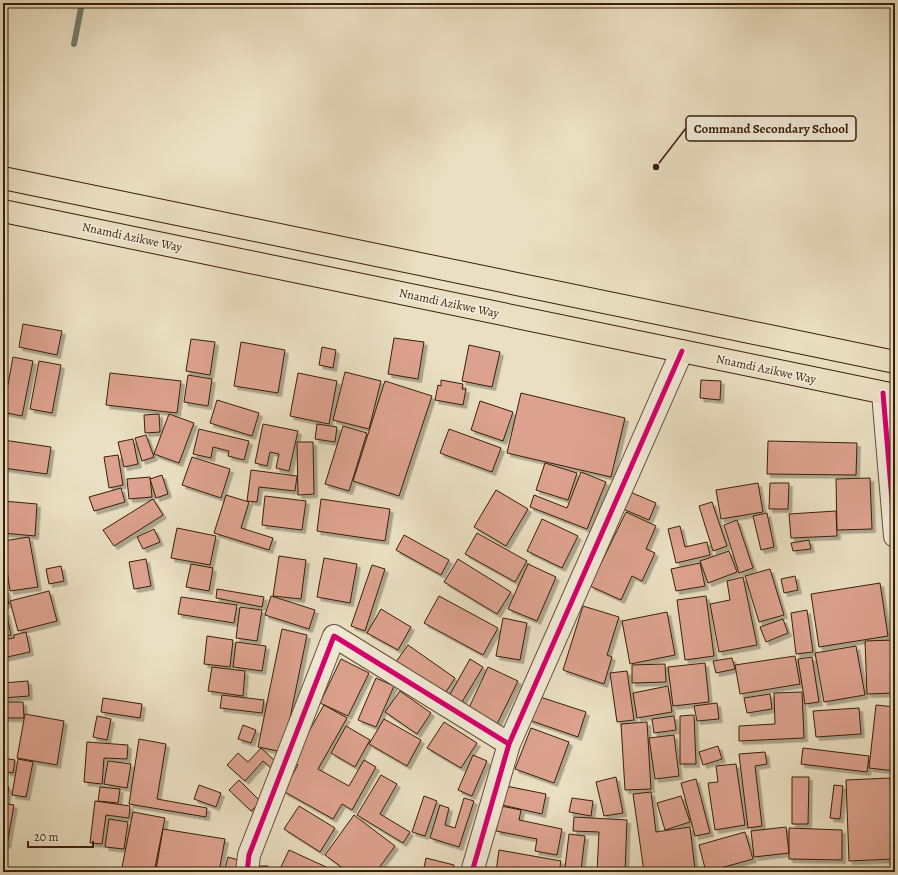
<svg xmlns="http://www.w3.org/2000/svg" width="898" height="875" font-family="Alegreya,serif">
<style>
.lines{fill:none;stroke-linecap:round;stroke-linejoin:round}
.stream{stroke:#727e6a;stroke-width:6}
.building{fill:#dda28f;stroke:#381f08;filter:url(#shadow)}
.minor-casing{stroke:#644f36;stroke-width:24}
.highway-casing{stroke:#381f08;stroke-width:24}
.minor{stroke:#f1ead7;stroke-width:22}
.highway{stroke:#eadfc2;stroke-width:22}
.cycleway-casing{stroke:#f1ead7;stroke-width:8}
.cycleway{stroke:#d6006c;stroke-width:5}
.labels{text-anchor:middle;dominant-baseline:central;stroke-width:3.5;stroke-linejoin:round;paint-order:stroke}
.street-label{font-size:12px;fill:#381f08;stroke:#f1ead7}
.leader{fill:none;stroke:#381f08;stroke-width:1.5}
.callout-dot{fill:#381f08;stroke:#f1ead7;stroke-width:1.5}
.callout{fill:#f1ead7;stroke:#381f08;stroke-width:1.5}
.callout-label{font-size:13px;text-anchor:middle;font-weight:bold;fill:#381f08}
</style>
<defs>
<filter id="shadow"><feDropShadow dx="3.5" dy="3.5" stdDeviation="0" flood-color="#0004"/></filter>
</defs>
<rect width="100%" height="100%" fill="#eadfc2"/>
<filter id="stains"><feTurbulence type="fractalNoise" baseFrequency=".005" numOctaves="4"/><feColorMatrix values="0 0 0 0 .2 0 0 0 0 .09 0 0 0 0 .02 0 0 0 .5 -.17"/></filter>
<radialGradient id="worn" r=".72"><stop offset=".6" stop-color="#630" stop-opacity="0"/><stop offset="1" stop-color="#630" stop-opacity=".3"/></radialGradient>
<g class="lines">
<path class="stream" d="M74 44 82 3"/>
</g>
<path class="building" d="M23 324 62 331 57 355 19 347Z
M394 338 424 342 418 379 388 374Z
M191 339 215 342 210 375 186 371Z
M241 342 285 350 278 393 234 386Z
M469 345 500 352 492 387 462 381Z
M322 347 336 350 333 368 319 365Z
M13 357 33 361 22 416 3 412Z
M39 361 61 365 52 413 30 409Z
M345 372 381 381 369 429 333 420Z
M110 373 181 381 177 413 106 405Z
M298 373 337 381 329 424 290 416Z
M188 375 212 379 208 406 184 402Z
M441 380 463 384 462 389H466L463 405 435 400 438 385 441 386Z
M701 380 721 381 720 400 700 398Z
M385 381 432 396 399 496 353 481Z
M521 393 625 418 611 477 507 453Z
M217 400 259 413 252 436 210 423Z
M480 401 513 412 503 441 471 430Z
M159 414 160 432 145 433 144 415Z
M169 414 194 423 179 463 154 454Z
M263 424 298 431 289 471 276 468 279 454 270 452 267 466 255 463Z
M317 424 337 427 335 442 315 439Z
M343 426 367 433 349 491 325 484Z
M199 429 249 441 244 460 228 456 229 451 213 447 211 458 193 454Z
M449 429 501 448 492 472 440 453Z
M146 435 154 457 142 461 135 438Z
M133 439 138 464 124 467 118 442Z
M3 440 51 447 47 474 3 468Z
M768 441 857 443 856 475 767 474Z
M297 442H313L314 494 298 495Z
M118 455 123 485 109 488 104 457Z
M192 457 230 469 221 498 182 485Z
M545 463 577 473 568 500 536 490Z
M251 470 297 476 295 491 259 487 257 502 247 501Z
M581 472 606 482 587 529 530 507 534 495 567 508Z
M162 475 168 494 156 498 150 479Z
M150 477 152 497 129 499 127 479Z
M870 478 872 529 837 530 836 479Z
M758 483 763 512 721 519 716 490Z
M770 483H789L788 509H769Z
M121 488 125 502 94 511 89 497Z
M496 490 528 509 506 546 474 527Z
M630 492 656 503 649 520 623 509Z
M226 495 249 502 241 528 273 538 269 550 214 533Z
M265 496 306 501 302 530 262 525Z
M153 499 163 515 114 546 103 530Z
M321 499 390 509 385 541 317 531Z
M3 501 37 504 35 536 3 533Z
M712 502 727 546 713 551 699 506Z
M836 511 837 536 791 538 789 514Z
M626 512 656 526 646 549 655 553 642 581 632 576 621 600 590 586Z
M767 513 774 547 761 550 753 516Z
M542 519 578 536 562 568 527 551Z
M737 520 753 568 739 573 724 525Z
M680 526 685 547 707 542 710 555 676 563 668 529Z
M177 528 216 536 210 565 171 558Z
M154 529 160 542 143 549 137 537Z
M477 533 527 561 515 582 465 554Z
M404 535 449 560 441 575 396 550Z
M29 537 38 587 10 591 3 541Z
M809 540 811 549 793 551 791 543Z
M729 551 737 572 708 583 700 561Z
M279 556 306 560 301 599 273 596Z
M324 558 357 564 350 603 317 597Z
M146 559 151 586 134 589 129 562Z
M458 559 511 592 497 614 444 582Z
M700 563 705 586 676 591 671 569Z
M191 564 213 568 209 591 186 587Z
M528 564 556 577 537 621 508 609Z
M372 565 385 569 365 631 351 626Z
M61 566 64 581 49 584 46 569Z
M770 569 784 615 759 622 745 576Z
M795 576 798 590 784 593 781 579Z
M743 577 757 645 719 652 710 604 730 600 727 581Z
M880 583 888 636 819 647 811 594Z
M3 589H6L9 604 3 605Z
M217 589 264 597 262 607 216 598Z
M49 591 57 621 18 631 10 601Z
M271 596 315 610 309 629 265 615Z
M439 596 498 628 483 655 424 623Z
M706 596 714 656 685 660 677 600Z
M181 597 237 605 234 623 178 614Z
M583 606 619 617 607 655 612 657 604 684 563 670Z
M240 607 262 610 257 641 236 638Z
M381 609 411 627 398 650 367 633Z
M807 610 813 652 796 654 791 613Z
M3 612H6L11 635 3 637Z
M667 612 675 655 630 664 622 621Z
M503 618 527 623 520 660 496 656Z
M783 619 788 633 766 642 760 627Z
M282 629 307 635 283 752 258 747Z
M26 632 30 652 3 658V640L14 638V635Z
M207 636 233 640 230 667 204 664Z
M895 640V693L867 694 865 641Z
M236 642 266 646 262 671 233 667Z
M408 645 455 678 444 695 396 662Z
M856 646 865 695 824 702 815 653Z
M795 656 800 684 740 694 735 665Z
M812 657 819 702 805 704 798 659Z
M732 658 735 669 716 673 713 661Z
M341 659 369 673 348 716 320 703Z
M470 659 483 667 459 707 447 700Z
M705 663 709 702 673 706 668 667Z
M665 664 666 682 632 683V665Z
M212 667 245 671 243 696 208 691Z
M488 667 518 681 496 726 467 712Z
M627 671 634 720 617 722 610 673Z
M376 678 394 686 376 727 358 720Z
M28 681 29 696 3 698V683Z
M668 686 672 712 637 718 633 693Z
M400 691 431 713 417 734 385 712Z
M802 692 804 738 739 741V726L775 724 774 693Z
M770 694 772 709 747 713 744 698Z
M222 695 264 700 262 713 220 708Z
M537 696 586 712 578 737 529 720Z
M103 698 142 704 140 718 101 712Z
M3 702H23L24 718H3Z
M717 703 719 719 697 721 694 706Z
M324 705 347 718 318 769 349 786 364 760 376 767 352 810 342 804 333 819 283 791 298 765 292 761Z
M876 705 895 707V771L869 768Z
M859 708 861 734 816 737 813 711Z
M25 714 64 721 57 765 17 758Z
M694 715 696 764H680V716Z
M97 716 111 719 107 740 93 737Z
M674 716 676 730 654 733 652 719Z
M384 719 421 740 407 766 369 744Z
M444 722 477 743 461 768 427 748Z
M647 722 651 789 625 790 621 724Z
M243 725 256 730 251 743 238 739Z
M346 726 370 740 355 767 331 753Z
M531 728 569 742 554 783 515 769Z
M674 735 679 776 655 779 649 738Z
M139 739 166 744 157 799 207 808 206 817 129 804Z
M87 742 128 745 127 759 104 758 102 784 84 782Z
M718 746 722 759 703 765 699 752Z
M261 748 276 762 271 768 263 761 245 781 227 765 238 753 248 762Z
M803 748 869 756 867 772 801 764Z
M765 752 767 764 755 766 762 826 748 828 739 754Z
M473 755 487 761 472 796 458 790Z
M3 758 15 760 13 773 3 771Z
M18 759 33 762 26 797 12 795Z
M108 761 131 764 127 788 104 784Z
M736 764 745 825 715 830 708 783 718 782 716 766Z
M381 775 397 784 380 814 410 832 403 843 357 815Z
M616 777 623 813 604 816 596 782Z
M792 777H809L808 824H792Z
M890 778 893 859 849 861 846 780Z
M696 779 710 833 695 836 681 783Z
M239 780 261 802 251 811 229 790Z
M199 785 221 793 216 807 194 799Z
M834 785 843 786 840 819 830 818Z
M3 786 9 787 6 802 3 801Z
M506 786 546 794 542 814 502 805Z
M100 787 120 789 118 803 98 801Z
M651 792 656 832 690 827 695 870 644 872 633 794Z
M424 796 437 801 425 836 412 832Z
M681 796 690 822 665 830 657 803Z
M464 798 474 801 459 847 430 838 440 805 449 808 445 825 455 828Z
M572 798 593 801 591 816 569 812Z
M95 801 130 806 129 818 106 815 102 844 90 843Z
M3 803 14 805 7 845 3 844Z
M299 806 335 828 320 852 284 829Z
M501 806 521 810 519 820 562 829 557 855 535 851 537 839 496 831Z
M133 812 165 818 154 872H121Z
M354 815 395 846 376 872H348L325 855Z
M574 817 627 820 625 872H597L599 832 573 831Z
M109 819 128 822 124 849 105 847Z
M786 827 789 853 754 857 751 831Z
M789 828 842 830V860L789 859Z
M163 829 225 839 219 872H168L156 870Z
M745 832 753 859 706 872 699 845Z
M569 834 585 836 581 870 565 868Z
M289 850 337 872H292L281 867Z
M499 850 561 861 559 872H496Z
M228 857 238 860 235 872H224Z
M426 858 454 865 452 872H423Z
M253 866H268V872H253Z"/>
<g class="lines">
<g class="minor-casing">
<path id="minor" d="M883 393 895 536
M247 872 249 855 334 636 509 744
M472 872 509 744 682 351"/>
</g>
<g class="highway-casing">
<path id="highway" d="M3 178 895 362
M3 211 895 395"/>
</g>
<use href="#minor" class="minor"/>
<use href="#highway" class="highway"/>
<g class="cycleway-casing">
<path id="cycleway" d="M883 393 895 536
M247 872 249 855 334 636 509 744
M472 872 509 744 682 351"/>
</g>
<use href="#cycleway" class="cycleway"/>
</g>
<g class="labels">
<g class="street-label">
<text transform="translate(132 237) rotate(12)">Nnamdi Azikwe Way</text>
<text transform="translate(449 303) rotate(12)">Nnamdi Azikwe Way</text>
<text transform="translate(766 369) rotate(12)">Nnamdi Azikwe Way</text>
</g>
</g>
<path class="leader" d="M656 167L686 128"/>
<circle class="callout-dot" cx="656" cy="167" r="4"/>
<rect class="callout" x="686" y="116" width="170" height="25" rx="4"/>
<g class="callout-label">
<text x="771" y="133">Command Secondary School</text>
</g>
<rect width="898" height="875" fill="none" stroke="#eadfc2" stroke-width="16"/>
<rect x="4" y="4" width="890" height="867" fill="none" stroke="#381f08" stroke-width="2"/>
<rect x="8" y="8" width="882" height="859" fill="none" stroke="#381f08"/>
<path d="M28 841v6h65v-6" fill="none" stroke="#381f08" stroke-width="2"/>
<text x="34" y="841" font-size="12" fill="#381f08" stroke="#f1ead7" stroke-width="3" paint-order="stroke">20 m</text>
<rect width="100%" height="100%" filter="url(#stains)"/>
<rect width="100%" height="100%" fill="url(#worn)"/>
</svg>
